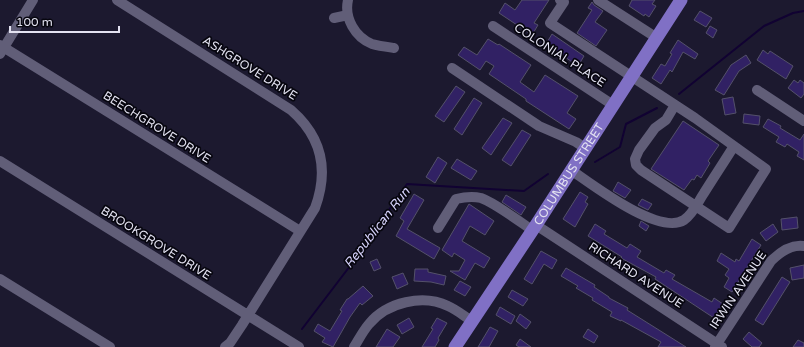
<svg xmlns="http://www.w3.org/2000/svg" width="804" height="347" font-family="'Varela Round',sans-serif">
<style>
.lines{fill:none;stroke-linecap:round;stroke-linejoin:round}
.stream{stroke:#110232;stroke-width:2}
.building{fill:#312164;stroke:#54516a}
.minor{stroke:#615e78;stroke-width:10}
.major{stroke:#8070c5;stroke-width:13}
.labels{text-anchor:middle;dominant-baseline:central;stroke-width:3.5;stroke-linejoin:round;paint-order:stroke}
.street-label{font-size:12px;fill:#e3e2f1;stroke:#07060f}
.water-label{font-size:13px;font-style:italic;fill:#d5d1fa;stroke:#07060f}
</style>
<rect width="100%" height="100%" fill="#1c192f"/>
<g class="lines">
<path class="stream" d="M679 94 764 26 793 13 804 11
M595 162 620 147 626 124 657 108
M302 329 350 266 407 184 524 191 548 174"/>
</g>
<path class="building" d="M522 0H549L534 23 538 25 532 35 499 13 505 3 515 10Z
M632 0H655L652 4 656 6 649 17 645 14 644 16 629 6Z
M592 2 594 5 603 11 595 22 607 30 596 46 577 33 592 10 588 8Z
M700 11 712 18 706 27 694 20Z
M710 26 717 30 713 38 706 33Z
M552 34 584 56 578 66 546 44Z
M488 39 498 45 499 44 531 65 520 82 534 92 545 75 578 96 567 113 576 119 569 129 526 101V99L489 74 494 66 486 61 480 70 458 55 464 47 477 55Z
M678 40 698 54 695 59 683 52 672 72 670 70 661 84 652 78 661 64 665 66 672 54 670 53Z
M763 50 768 54 770 51 793 66 786 79 757 60Z
M746 55 751 63 739 71 724 95 715 90 731 65Z
M794 80 798 83 800 80 804 83V94L801 98 788 88Z
M456 86 465 92 444 122 435 116Z
M733 97 736 113 725 115 722 99Z
M474 98 482 103 462 135 454 129Z
M744 114 760 116 759 125 743 123Z
M503 118 512 123 491 155 482 148Z
M768 119 781 126 780 128 800 140 804 134V160L797 156 799 152 787 144 785 147 776 142 779 137 763 127Z
M683 121 719 145 708 161 710 163 701 178 697 175 694 180 692 179 684 190 651 169Z
M522 130 531 135 511 166 502 160Z
M438 157 447 163 435 183 426 177Z
M457 159 477 171 471 180 451 168Z
M618 182 631 190 625 198 613 191Z
M580 192 588 197 585 202 588 204 575 227 563 219Z
M414 194 424 200 407 229 440 248 434 259 396 236 404 221 400 218Z
M506 195 526 207 521 215 502 202Z
M642 199 652 204 648 210 638 205Z
M469 204 494 221 485 235 470 226 462 241 490 258 484 268 475 263 465 280 450 271H459L465 260 454 253 452 257 442 250Z
M797 217 798 228 782 230 781 219Z
M641 221 649 226 646 231 639 226Z
M595 224 606 231 604 234 627 248 630 244 641 251 637 257 664 273 666 270 675 275 672 279 712 302 714 298 723 304 714 318 655 279 656 277 621 258 622 257 588 236Z
M773 224 778 232 766 241 760 233Z
M752 239 761 245 732 292 724 287 729 278 725 275 729 269 717 261 721 253 735 262 736 259 739 261Z
M541 251 557 260 552 269 544 264 532 284 524 279Z
M377 259 381 268 374 271 370 262Z
M804 265V278L792 280 790 268Z
M566 268 595 285 594 287 609 297V298L628 308 627 310 686 347H658L661 342 621 320V321L610 316 612 312 592 300 593 298 576 288 578 286 561 276Z
M415 269H428V272L446 276 444 285 431 282 414 281Z
M403 273 408 284 397 289 392 277Z
M782 277 790 282 763 325 755 320Z
M460 281 471 287 465 296 454 290Z
M363 286 373 296 362 305 360 303 350 317 333 347 322 342 325 338 314 331 318 324 330 331 342 311 340 310 347 299H348Z
M512 290 528 299 523 306 508 297Z
M500 307 515 316 511 324 496 315Z
M520 314 531 322 526 329 516 321Z
M409 318 414 327 402 334 397 325Z
M437 318 447 323 438 338 439 340 435 347H422L433 329 431 328Z
M490 327 498 331 489 347H478Z
M387 329 400 337 393 347H376Z
M588 329 598 336 594 343 583 337Z
M749 332 762 343 759 347H752L743 339Z
M520 339 531 347H519L516 345Z
M798 340 804 343V347H793Z"/>
<g class="lines">
<path class="minor" d="M117 0 291 110C322 137 329 170 315 208L242 325 230 343 225 347
M348 0C344 18 355 37 372 44 379 46 387 47 394 48
M560 0 564 2 550 23 695 118 734 146C724 162 714 177 704 193 698 202 693 214 684 220 659 236 593 185 571 170
M598 0 657 38
M334 18 348 15
M493 26 613 105
M0 45 300 231
M0 54 33 0
M452 68 539 126 576 142 585 148
M757 90 804 121
M675 105 666 120 655 128 639 150 635 159 636 165 641 170 729 228 766 169 734 146
M0 161 299 347
M536 225 722 347
M438 228 456 199C464 197 473 196 481 198 495 203 519 221 532 230
M0 279 110 347
M354 347C359 339 363 331 369 324 387 302 423 294 448 306 457 310 464 316 472 321
M715 347 771 261C780 252 791 244 804 246"/>
<path class="major" id="s1" d="M455 347 536 225 681 0"/>
</g>
<g class="labels">
<g class="street-label">
<text transform="translate(560 55) rotate(33)">COLONIAL PLACE</text>
<text transform="translate(250 68) rotate(32)">ASHGROVE DRIVE</text>
<text transform="translate(157 127) rotate(32)">BEECHGROVE DRIVE</text>
<text stroke="none"><textPath href="#s1" startOffset="207">COLUMBUS STREET</textPath></text>
<text transform="translate(156 243) rotate(32)">BROOKGROVE DRIVE</text>
<text transform="translate(636 275) rotate(33)">RICHARD AVENUE</text>
<text transform="translate(738 290) rotate(-56)">IRWIN AVENUE</text>
</g>
<g class="water-label">
<text transform="translate(377 228) rotate(-52)">Republican Run</text>
</g>
</g>
<path d="M10 26v6h109v-6" fill="none" stroke="#e3e2f1" stroke-width="2"/>
<text x="16" y="26" font-size="12" fill="#e3e2f1" stroke="#07060f" stroke-width="3" paint-order="stroke">100 m</text>
</svg>
